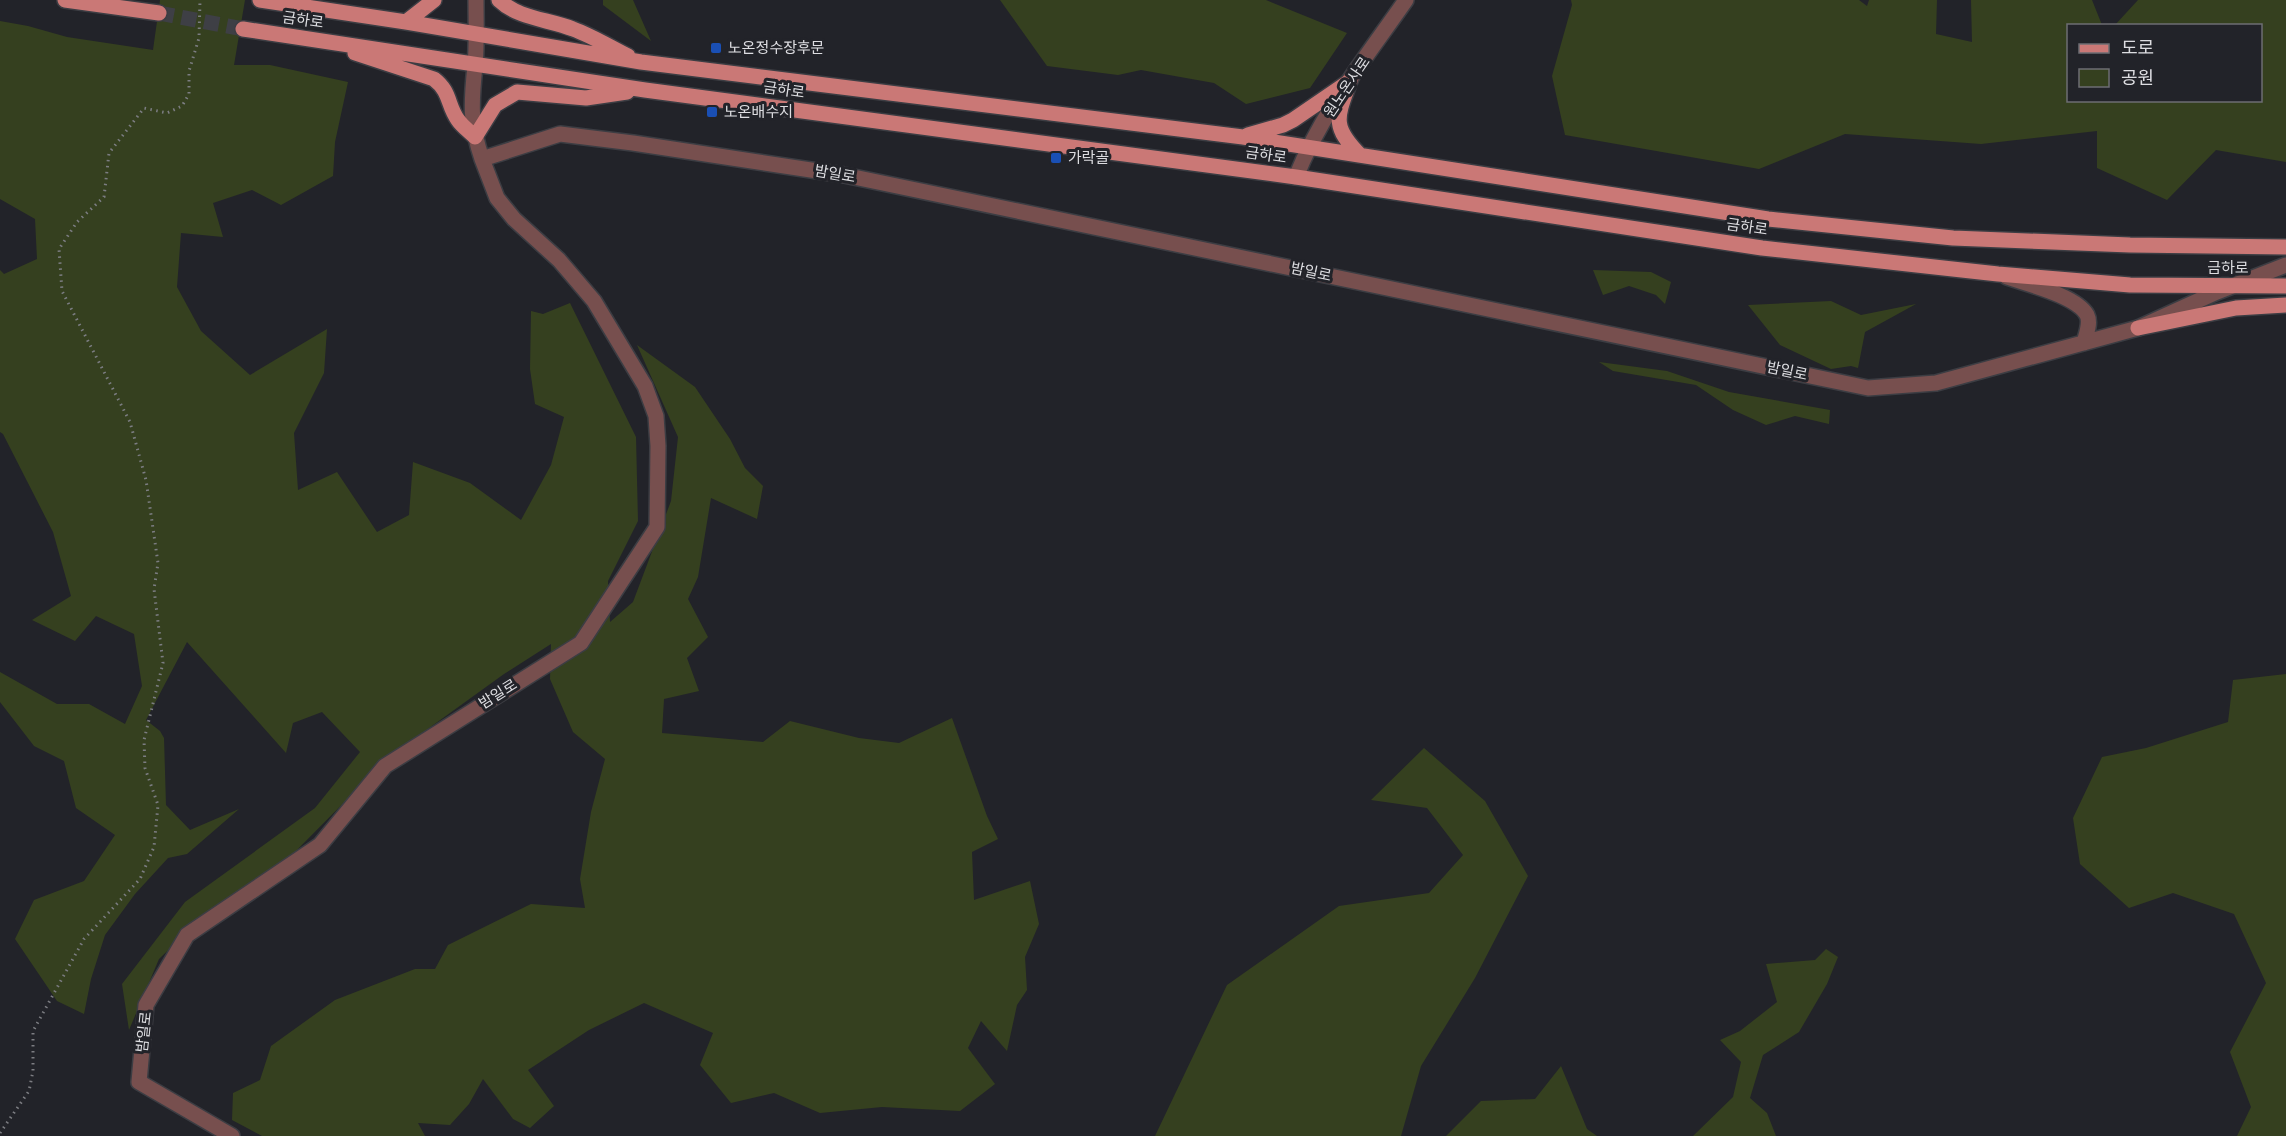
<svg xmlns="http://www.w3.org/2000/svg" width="2286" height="1136" font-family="Raleway,'Noto Sans KR',sans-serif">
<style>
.green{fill:#35401f}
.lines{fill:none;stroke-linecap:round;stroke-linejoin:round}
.major-tunnel{stroke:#3e3f45;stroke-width:15;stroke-dasharray:15 8;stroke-linecap:butt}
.minor-casing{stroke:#3c3d43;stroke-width:18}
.major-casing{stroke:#3c3d43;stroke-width:18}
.path{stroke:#7c7d82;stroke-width:3;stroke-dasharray:1.5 4.5;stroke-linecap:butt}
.minor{stroke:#774f4e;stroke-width:15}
.major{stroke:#ca7876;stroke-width:15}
.transit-dot{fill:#1a4fb4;stroke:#222329;stroke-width:2}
.labels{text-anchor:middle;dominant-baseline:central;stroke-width:6;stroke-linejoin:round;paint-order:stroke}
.street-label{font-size:15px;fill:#dddde1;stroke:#222329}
.poi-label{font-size:15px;fill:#dddde1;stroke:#222329;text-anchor:start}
</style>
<rect width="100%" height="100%" fill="#222329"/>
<path class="green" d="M160 0H245L234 65H270L348 82 335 142 333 176 281 205 252 190 213 203 223 237 181 233 177 287 201 331 250 375 327 329 324 373 294 433 298 490 337 472 377 532 409 515 413 462 470 483 521 520 551 465 564 417 535 404 530 369 531 311 543 314 570 303 636 437 638 521 608 581 610 622 633 602 671 501 678 437 637 345 695 387 730 439 745 468 763 486 757 519 711 498 698 577 688 599 708 637 687 658 699 691 664 699 662 733 763 742 790 721 859 738 899 743 952 718 987 816 998 839 972 852 974 900 1030 881 1039 924 1025 957 1027 990 1017 1005 1007 1051 981 1021 968 1048 995 1084 960 1111 882 1107 820 1113 774 1093 731 1103 700 1065 713 1033 644 1003 589 1030 528 1070 554 1106 530 1128 513 1119 483 1079 469 1104 450 1125 418 1123 425 1136H262L232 1120 233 1093 260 1080 271 1046 335 1000 415 969H435L448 945 531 904 585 908 580 879 591 812 605 759 573 732 550 679 551 644 504 674 389 757 293 854 212 908 159 959 129 1030 122 984 185 902 315 808 360 752 322 712 293 723 286 753 187 642 146 720 160 731 164 738 166 805 190 830 239 809 187 854 168 858 135 894 105 935 91 979 84 1014 57 1001 15 939 34 900 84 881 115 835 76 808 64 761 34 746 0 702V672L57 704H89L125 724 142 686 134 634 96 616 75 641 32 620 71 596 53 532 3 434 0 432V270L4 274 37 259 35 219 0 199V21L28 26 67 37 153 50Z
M603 0H633L651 41 603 5Z
M1000 0H1266L1347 33 1310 88 1246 104 1214 83 1141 70 1118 75 1047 66Z
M1571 0H1859L1867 6 1869 0H1937L1936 34 1972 42 1971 0H2092L2102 25 2068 26V100H2260V26L2115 25 2138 0H2286V162L2216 150 2167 200 2097 168V131L1981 144 1845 134 1759 169 1565 135 1552 76 1572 5Z
M1593 270 1651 272 1671 282 1665 304 1656 295 1629 286 1603 295Z
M1831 301 1861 315 1916 304 1865 332 1858 368 1851 366 1831 369 1780 345 1748 305Z
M1599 362 1667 371 1729 392 1830 410 1829 424 1795 416 1766 425 1733 410 1696 385 1613 371Z
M2286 674V1136H2237L2251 1107 2230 1052 2266 983 2234 914 2173 893 2129 908 2080 864 2073 818 2102 757 2146 748 2228 722 2233 680Z
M1424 748 1485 801 1528 876 1475 978 1421 1066 1401 1136H1155L1227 985 1339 906 1429 893 1463 855 1427 808 1371 800Z
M1826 949 1838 957 1827 984 1799 1032 1763 1055 1750 1098 1767 1113 1776 1136H1693L1733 1097 1741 1062 1720 1040 1740 1031 1777 1002 1766 964 1815 960Z
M1561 1066 1587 1129 1597 1136H1446L1481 1101 1535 1099Z"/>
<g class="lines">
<path class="major-tunnel" d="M159 13 243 29"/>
<g class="minor-casing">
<path id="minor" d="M476 0C476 22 477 44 475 66 471 103 470 124 482 159L560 134 633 143 844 175 1868 388 1936 383 2138 328 2217 292 2286 265
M1296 177C1321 113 1367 56 1406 0
M2007 277C2027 284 2077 296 2087 315 2091 323 2086 334 2084 343
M232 1136 139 1082 146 1005 187 935 320 845 385 766 581 643 657 527 658 446 656 416 645 386 594 301 559 260 514 219 497 198 482 159"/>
</g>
<g class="major-casing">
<path id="major" d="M65 0 159 13
M260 0 406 22 641 62 1243 137 1768 219 1953 238 2130 245 2286 247
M499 0C519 19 548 19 573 29 592 36 610 47 628 56
M406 22 434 0
M243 29 645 90 1296 177 1762 248 1998 274 2130 285 2286 286
M355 53 434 79C451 92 447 105 458 120 462 126 469 131 475 137L495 105 517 92 586 98 627 92
M1350 81C1337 117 1331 126 1360 155
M1248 135 1283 125 1293 120 1350 81
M2138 328 2236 308 2286 305"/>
</g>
<path class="path" d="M0 1133 29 1091 33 1071V1031L84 939 140 879 154 847 158 805 145 768 144 740 163 663 154 589 158 563 146 480 130 422 62 291 59 249 77 222 104 197 109 153 144 108 167 113 182 106 189 94V71L199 38 200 0"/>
<use href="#minor" class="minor"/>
<use href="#major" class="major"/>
</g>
<g class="transit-dot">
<rect x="710" y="42" width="12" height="12" rx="3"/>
<rect x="706" y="106" width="12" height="12" rx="3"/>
<rect x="1050" y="152" width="12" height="12" rx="3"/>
</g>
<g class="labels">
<g class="street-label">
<text transform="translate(303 20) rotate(8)">금하로</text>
<text transform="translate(1347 87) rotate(-56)">원노온사로</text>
<text transform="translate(784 90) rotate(8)">금하로</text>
<text transform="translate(1266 155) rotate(8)">금하로</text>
<text transform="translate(835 174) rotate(10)">밤일로</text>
<text transform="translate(1747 227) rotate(8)">금하로</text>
<text x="2228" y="268">금하로</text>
<text transform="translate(1311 272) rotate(12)">밤일로</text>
<text transform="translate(1787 371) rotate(12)">밤일로</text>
<text transform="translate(498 694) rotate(-32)">밤일로</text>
<text transform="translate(144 1032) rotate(-84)">밤일로</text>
</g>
<g class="poi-label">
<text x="728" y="48">노온정수장후문</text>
<text x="724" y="112">노온배수지</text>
<text x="1068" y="158">가락골</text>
</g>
</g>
<rect x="2067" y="24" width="195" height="78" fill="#222329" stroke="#6d6d73" stroke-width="1.5"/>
<rect x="2079" y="44" width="30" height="9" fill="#ca7876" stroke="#6d6d73" stroke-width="1.5"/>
<text x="2121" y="54" font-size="18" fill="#dddde1">도로</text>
<rect x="2079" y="69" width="30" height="18" fill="#35401f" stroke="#6d6d73" stroke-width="1.5"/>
<text x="2121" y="84" font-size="18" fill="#dddde1">공원</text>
</svg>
